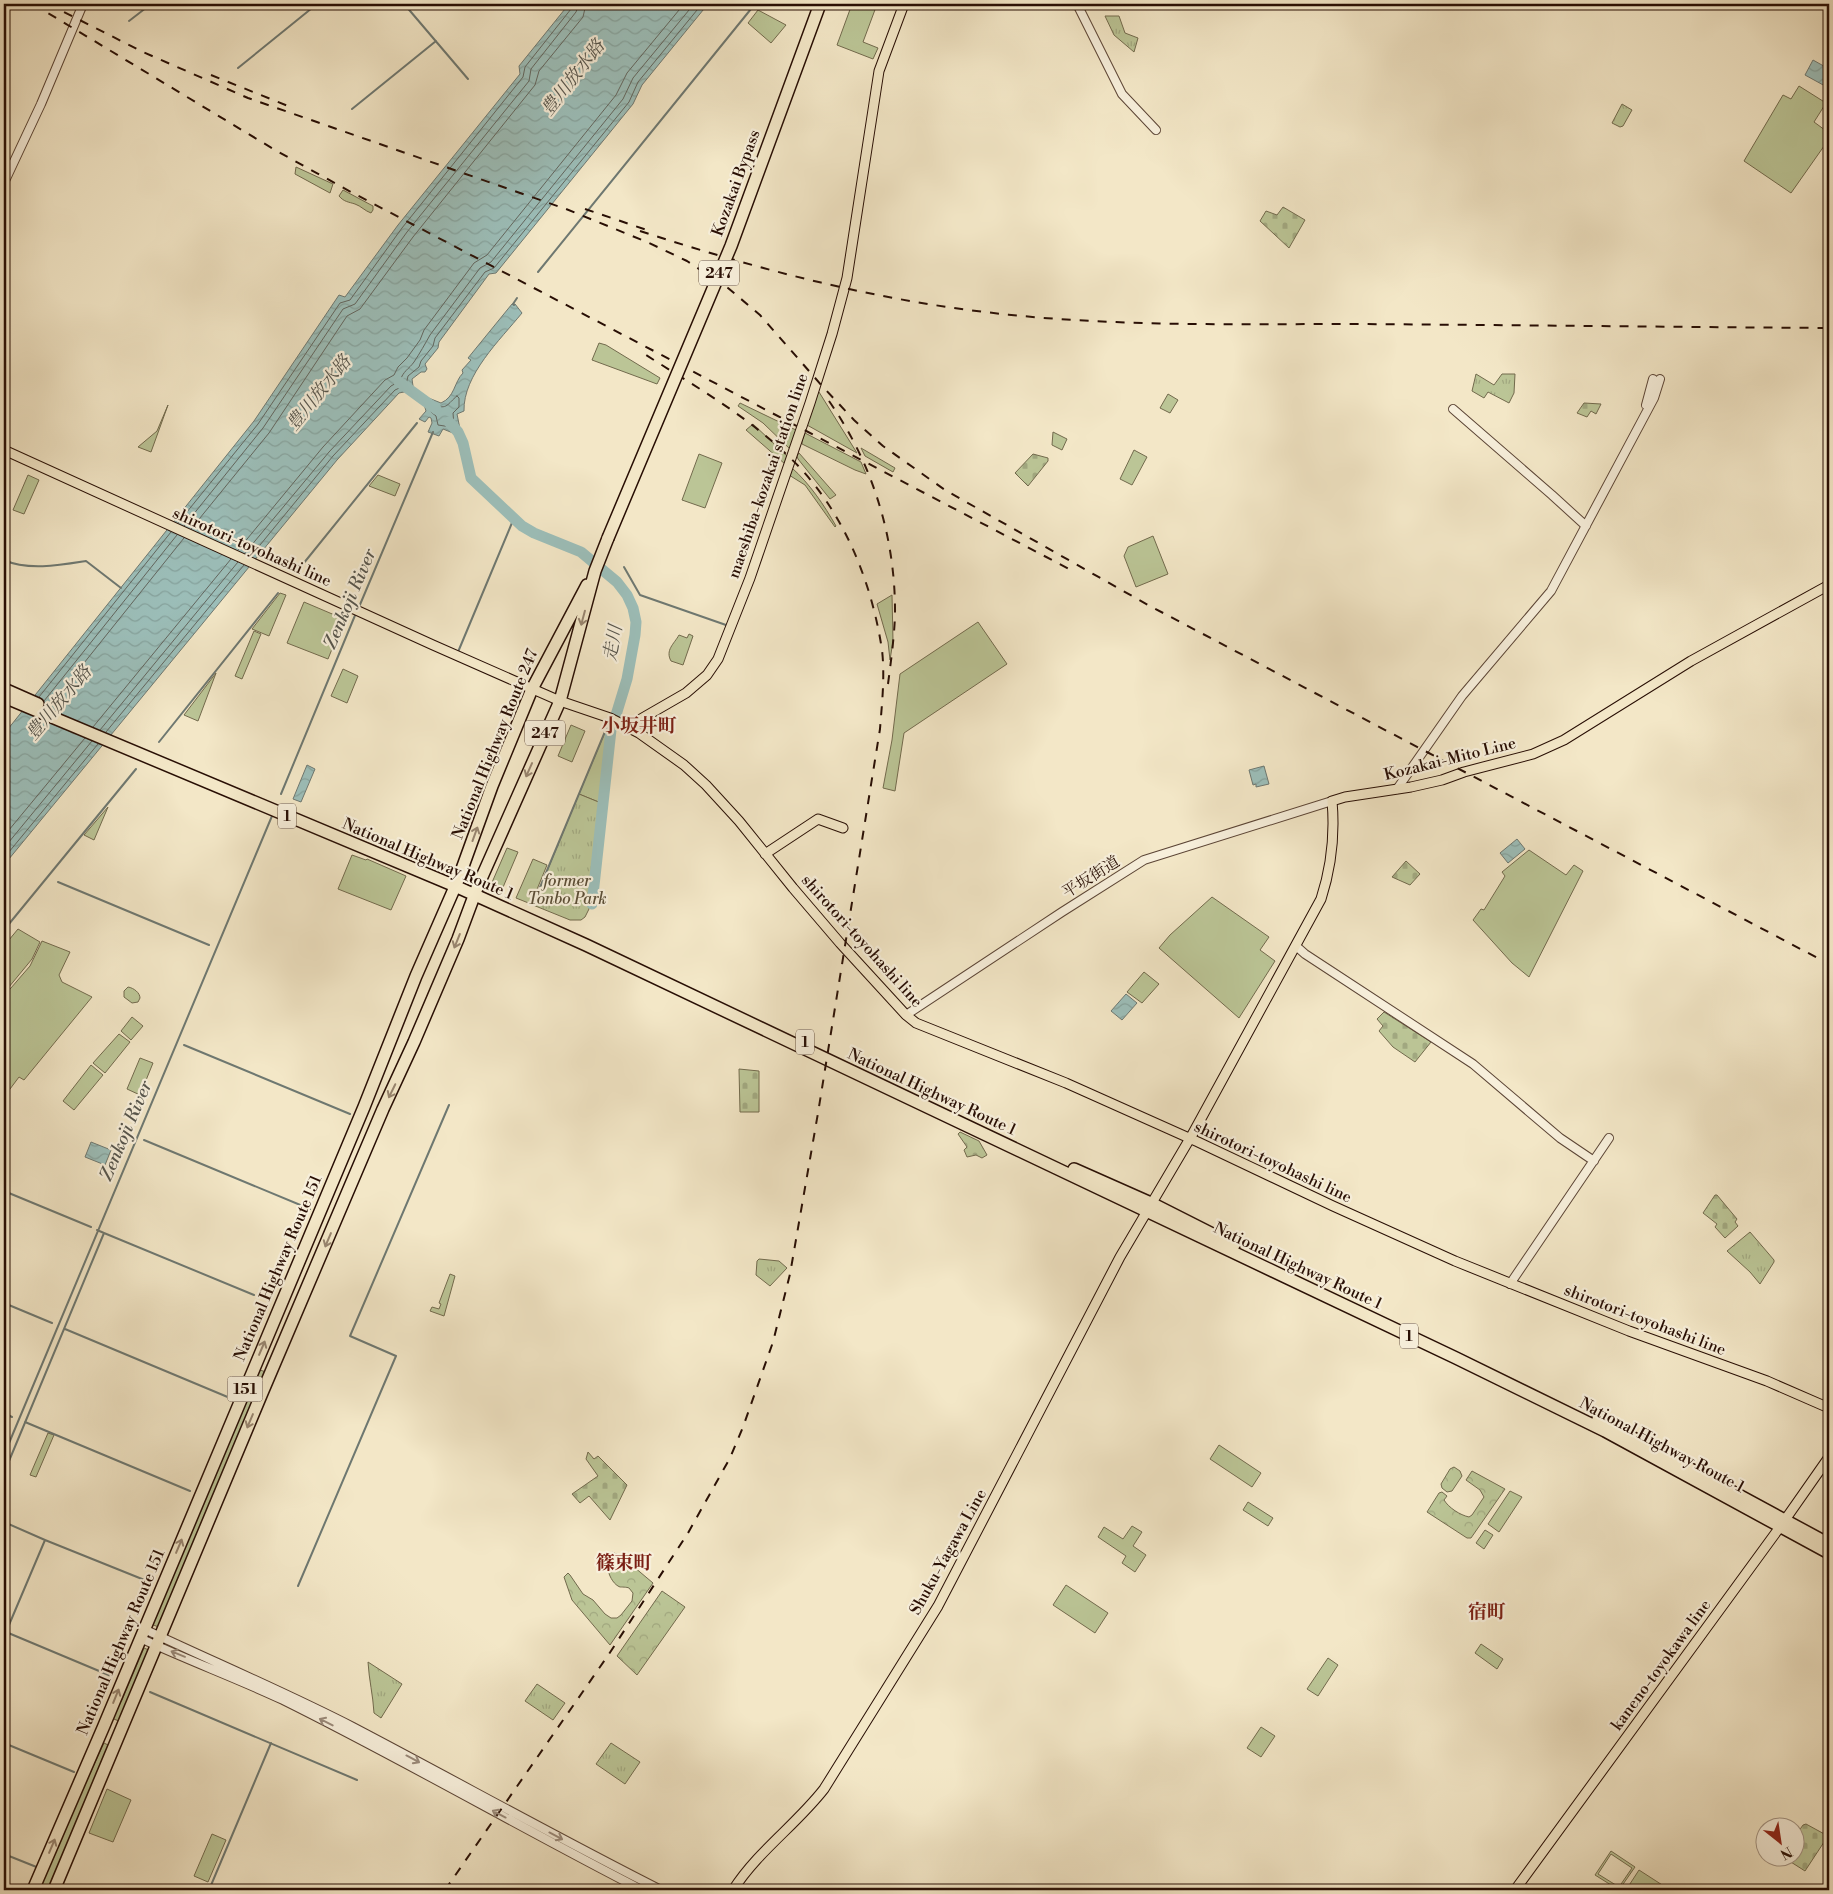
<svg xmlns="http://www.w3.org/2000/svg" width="1833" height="1894" font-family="'Libre Bodoni','Noto Serif JP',serif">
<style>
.grass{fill:#bbc596;stroke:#726a4d}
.forest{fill:url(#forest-crowns);stroke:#726a4d;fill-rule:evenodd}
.cemetery{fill:url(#cemetery-stones);stroke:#726a4d}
.park{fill:url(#park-tufts);stroke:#726a4d}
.water{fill:url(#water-waves);stroke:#6e7871}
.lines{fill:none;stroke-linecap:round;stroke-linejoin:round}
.shore{stroke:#62665f;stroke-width:1}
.stream{stroke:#6e7871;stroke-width:2}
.river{stroke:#9cbfba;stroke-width:11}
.minor-casing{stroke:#5b4435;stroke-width:10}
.major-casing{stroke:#280e04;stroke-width:11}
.highway-casing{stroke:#280e04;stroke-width:14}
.minor{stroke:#f7efdb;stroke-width:8}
.major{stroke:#f3e7c7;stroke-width:9}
.highway{stroke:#f3e7c7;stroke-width:11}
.rail{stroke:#280e04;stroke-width:2;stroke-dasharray:9 9;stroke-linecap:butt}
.highway-bridge-casing{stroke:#280e04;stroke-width:14;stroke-linecap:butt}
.highway-bridge{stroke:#f3e7c7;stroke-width:11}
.oneway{stroke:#98856f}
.oneway2{stroke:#9a8a7a}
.labels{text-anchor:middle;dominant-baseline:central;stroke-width:4.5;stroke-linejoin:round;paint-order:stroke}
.shield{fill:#f7efdb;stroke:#665244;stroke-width:1}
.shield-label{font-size:15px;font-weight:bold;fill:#280e04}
.street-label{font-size:16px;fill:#280e04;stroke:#f7efdb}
.park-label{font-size:16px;font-style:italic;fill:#5b4e37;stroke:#f7efdb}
.water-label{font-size:18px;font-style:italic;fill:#56554d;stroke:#f7efdb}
.quarter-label{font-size:19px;font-weight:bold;fill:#7a1f14;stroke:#f7efdb}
</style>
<defs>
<pattern id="forest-crowns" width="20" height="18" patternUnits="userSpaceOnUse" patternTransform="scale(1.25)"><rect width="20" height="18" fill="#bbc596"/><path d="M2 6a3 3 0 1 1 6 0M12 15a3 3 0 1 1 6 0" fill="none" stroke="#a1a880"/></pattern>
<pattern id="cemetery-stones" width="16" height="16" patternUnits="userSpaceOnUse" patternTransform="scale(1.25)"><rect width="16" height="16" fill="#bbc596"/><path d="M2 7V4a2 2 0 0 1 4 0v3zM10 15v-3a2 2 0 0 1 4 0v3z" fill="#a1a880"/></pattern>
<pattern id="park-tufts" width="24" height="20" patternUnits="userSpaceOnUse" patternTransform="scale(1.25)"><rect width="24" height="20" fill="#bbc596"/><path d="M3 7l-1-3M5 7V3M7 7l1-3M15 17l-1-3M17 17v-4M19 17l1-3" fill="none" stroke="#a1a880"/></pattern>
<pattern id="water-waves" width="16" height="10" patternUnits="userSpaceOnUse" patternTransform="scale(1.25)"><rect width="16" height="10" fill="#9cbfba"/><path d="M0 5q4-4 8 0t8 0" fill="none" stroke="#86a39e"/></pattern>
</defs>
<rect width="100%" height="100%" fill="#f3e7c7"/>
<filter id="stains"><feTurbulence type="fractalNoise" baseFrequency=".004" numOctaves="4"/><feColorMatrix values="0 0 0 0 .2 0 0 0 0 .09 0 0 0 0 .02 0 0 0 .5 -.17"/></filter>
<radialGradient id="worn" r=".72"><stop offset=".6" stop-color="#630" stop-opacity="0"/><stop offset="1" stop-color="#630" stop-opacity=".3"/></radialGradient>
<path class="grass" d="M852 4H867L876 7 863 42 878 48 873 59 837 45Z
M758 10 786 25 771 43 748 23Z
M1799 86 1826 103 1814 122 1829 133V139L1791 193 1744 161 1783 95 1791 99Z
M296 167 333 184 330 193 295 174Z
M343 190 373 206V210L371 213C365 211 361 206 355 204 349 202 344 202 339 196Z
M599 343 606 345 660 378 657 384 592 360Z
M819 392 857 453 807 425 817 393Z
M1168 394 1178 400 1170 413 1160 408Z
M740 403 798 431 791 450 763 423 738 406Z
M168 405 151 452 138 447 157 431Z
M753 424 787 456 785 464 746 430Z
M1053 432 1067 439 1062 450 1052 445Z
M805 433 861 462 866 474 855 470 802 444V441Z
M861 448 895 468 893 472 865 456Z
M1134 450 1147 457 1132 485 1120 479Z
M799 453 836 495 830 499 798 459 797 456Z
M699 454 722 463 705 508 682 500Z
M792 468C810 484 824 505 836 526L835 527 805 485 789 475Z
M28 475 39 480 24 514 13 510Z
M378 475 400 484 395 496 369 486Z
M1153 536 1168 574 1136 587 1124 556 1128 547Z
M280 593 286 595 269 636 252 629Z
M892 595 893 641 890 660 888 642 877 604Z
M304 602 344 619 328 659 287 643Z
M978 622 1007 664 904 733 895 791 883 788 892 740 900 674Z
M254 631 261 634 242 679 235 676Z
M689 634 693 636 683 665 671 661C665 650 674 644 679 635L687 638Z
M343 669 358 676 347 703 331 696Z
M216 673 198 721 184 715Z
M571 725 585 731 572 762 558 756Z
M608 725 610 726V730L601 803 579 794Z
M108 807 94 840 84 835Z
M507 848 518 852 501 892 490 887Z
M1529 850 1566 875 1574 865 1583 871 1529 977 1512 963 1473 920 1481 909 1484 910 1505 876 1502 872Z
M352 855 366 860 367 859 406 876 391 910 338 889Z
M533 859 547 865 531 904 516 898Z
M1212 897 1269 937 1260 950 1275 961 1239 1018 1159 948 1170 935Z
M18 929 40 942 32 959 4 993V946Z
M42 941 70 952 59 975 62 982 92 997 24 1080 19 1077 4 1097V996L30 966Z
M1144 972 1159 984 1142 1003 1127 992Z
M128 987C134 988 140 993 140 998L138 1002 132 1003 124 997V991Z
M132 1017 143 1026 131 1040 121 1031Z
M119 1034 130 1042 105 1073 93 1063Z
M140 1058 153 1063 140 1095 127 1089Z
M91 1065 103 1075 74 1110 63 1101Z
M450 1274 455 1276 444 1316 430 1311 432 1307 439 1309 441 1304 439 1303Z
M260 1370 269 1373 161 1628 151 1624Z
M48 1433 54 1435 36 1477 30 1475Z
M1219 1445 1261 1473 1252 1487 1210 1459Z
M1510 1491 1522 1497 1499 1532 1488 1524Z
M1248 1502 1273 1518 1268 1526 1243 1510Z
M1132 1526 1142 1532 1133 1546 1146 1555 1135 1572 1122 1563 1126 1556 1098 1537 1104 1527 1123 1539Z
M1485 1530 1493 1535 1484 1549 1476 1543Z
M1066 1585 1108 1613 1095 1633 1053 1605Z
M1481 1644 1503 1659 1497 1669 1475 1653Z
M144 1648 151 1651 119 1721 111 1718 112 1715 122 1700Z
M1328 1658 1338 1665 1318 1696 1307 1689Z
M1261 1727 1275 1736 1261 1757 1247 1748Z
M104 1743 112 1747 49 1890H39L74 1808Z
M107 1789 131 1800 113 1842 89 1833Z
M212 1834 226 1840 208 1882 194 1876Z
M1639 1870 1670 1890H1626Z"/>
<path class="forest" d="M1454 1467 1460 1471 1462 1476 1452 1491 1447 1492 1442 1488 1441 1484 1450 1469Z
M1472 1471 1505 1489 1471 1538H1467L1427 1512 1439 1493 1442 1492 1447 1496 1444 1500C1449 1508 1460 1515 1469 1517L1472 1515 1484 1497 1480 1490 1466 1480Z
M612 1552 621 1556 653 1583 610 1645 572 1600 564 1577 568 1573 570 1575 583 1594 593 1600 605 1614 611 1618H617L621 1615 632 1601 633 1593 629 1588C627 1587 621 1587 620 1587 609 1583 602 1559 612 1552Z
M662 1591 685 1607 637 1675 617 1656Z
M1611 1851 1635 1867 1619 1890 1595 1875ZM1611 1854 1632 1868 1619 1887 1598 1874Z"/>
<path class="cemetery" d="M1283 207 1305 220 1289 248 1260 221 1266 211 1277 215Z
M1584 403 1601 404 1596 414 1591 411 1587 417 1577 413Z
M1033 454 1048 458V461L1028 486 1015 473Z
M1406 861 1420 874 1410 885 1392 877Z
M1384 1012 1431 1042 1415 1062 1393 1047 1379 1031 1383 1026 1377 1019Z
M739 1069 759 1071V1112H740Z
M960 1132 979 1141 987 1155 982 1158 976 1155 967 1157 964 1150 967 1147 958 1134Z
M1715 1195H1717L1737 1219 1735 1222 1738 1226 1725 1238 1715 1227 1717 1224 1703 1213Z
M588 1452 594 1459 598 1456 627 1485 610 1520 589 1496 580 1503 572 1494 598 1476 586 1459Z
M1806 1824 1828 1836 1805 1871 1783 1857 1796 1856V1835L1803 1825Z"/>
<path class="park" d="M1105 16H1119L1125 33 1138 38 1134 52 1114 35Z
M1622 104 1632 110 1623 126 1620 127 1612 123Z
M1476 374 1494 385 1502 374H1515L1514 393 1509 403 1488 392 1484 398 1472 391Z
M579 794 601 803 589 909 585 917 581 920H570L533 905Z
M1750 1232 1774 1260V1262L1760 1284 1750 1272 1727 1251Z
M759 1259 779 1261 787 1268 770 1286 756 1275 757 1261Z
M368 1662 402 1684 381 1718 374 1713C373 1695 369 1680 368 1662Z
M537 1684 565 1703 553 1720 525 1701Z
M611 1743 640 1762 625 1784 596 1764Z"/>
<path class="water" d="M569 4H708L642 85 633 104 496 273 489 274 439 342 438 348 425 364 427 369 425 372H421L412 379 413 386 409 391 399 393 337 460 4 865V734L254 421 339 295 345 297 398 225 520 74 519 66Z
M1813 60 1829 69V79L1825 86 1805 75Z
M512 304H515L522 313C500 340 463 375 464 411L457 414 461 434 458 435 443 429 439 436 428 432 432 423 431 418 429 417 425 422 419 419 426 411 423 401 426 397 441 403C455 397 454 382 463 373L462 370 471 360 468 358Z
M307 765 315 769 301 802 293 799Z
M1264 766 1269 784 1256 787V784L1253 785 1249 770Z
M1517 839 1525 849 1508 863 1500 853Z
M1126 994 1137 1003 1122 1020 1111 1011Z
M91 1142 111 1150 105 1165 85 1157Z"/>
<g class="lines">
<path class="shore" d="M457 396 459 398V407L453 413 454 426 451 427 438 425 436 416 431 412V406L433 405C448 410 447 404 457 396Z
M178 523 258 424 340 303 350 300 402 228 523 77 525 67 571 9 572 4
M184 526 263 428 343 309 355 304 407 232 529 81 531 69 576 12 579 4
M191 529 269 433 347 316 360 309 413 237 535 85 539 71 583 17 586 4
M238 550 323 447 385 380 394 375 398 367 407 358 420 340 424 330 474 263 487 255 616 95 627 73 684 4
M245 553 329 452 391 386 400 381C403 371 409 369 414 362 420 353 425 344 430 335L480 268 491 262 623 99 633 78 694 4
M251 556 333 456 395 390 406 385 408 376 419 367 421 361 433 346 435 338 485 272 494 268 629 102 638 82 702 4
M39 697 171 532
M44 701 177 535
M48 708 184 538
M93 727 231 559
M100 730 238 562
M106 732 244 565
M4 836 85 738
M4 848 92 741
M4 858 98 744"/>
<path class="stream" d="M405 5 468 79
M129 21 151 4
M238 68 317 4
M352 109 436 41
M538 272 755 4
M514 305 513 304 517 298
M4 560C28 571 61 565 86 561L121 588
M624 567 640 595 726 625
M299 569 417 423
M359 607 433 432
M458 652 514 518
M159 742 278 593
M281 794 356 613
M58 882 209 945
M533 904 609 722
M4 930 136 769
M184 1045 350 1114
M144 1140 310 1209
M4 1191 91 1227
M104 1233 254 1295
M4 1303 52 1323
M65 1329 230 1398
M4 1413 12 1417
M25 1422 190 1491
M4 1455 272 816
M4 1473 104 1233 97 1230
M4 1522 45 1540 6 1632 111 1676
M45 1540 152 1583
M298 1586 396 1356 350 1336 449 1105
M4 1638 6 1632
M150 1692 357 1780
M4 1743 74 1772
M4 1854 39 1868
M209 1890 271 1743"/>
<path class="river" d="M399 382 436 409
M449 422 458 432 463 443 471 478 522 526 534 533 581 552 617 582 627 595 633 608 636 622 635 635 627 679 616 715 609 729 611 730 592 904"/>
<g class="minor-casing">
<path id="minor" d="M1077 4 1122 94 1156 130
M4 183 41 104 83 4
M1646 405 1653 379
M1453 409 1552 495 1586 526
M1397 789 1462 696 1551 591 1654 398 1660 379
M1296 946 1305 954 1473 1064 1560 1138 1594 1161
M906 1015 1062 912 1144 860 1332 801
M1510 1284 1609 1138
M144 1629C214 1662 285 1692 353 1727 456 1781 558 1838 661 1890
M140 1638C187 1660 236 1678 283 1700 404 1760 521 1828 642 1890"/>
</g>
<g class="major-casing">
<path id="major" d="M4 450 433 645 560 701 610 718 639 733 684 765 706 785 739 821 793 888 840 943 906 1015 916 1023 1066 1083 1198 1142 1333 1206 1455 1261 1629 1331 1767 1381 1829 1408
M627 727 686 693 707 675 718 659 750 578 810 403 832 334 847 278 879 71 904 4
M765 854 818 819 843 828
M733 1890C758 1851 796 1825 824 1789L938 1606 1120 1257 1192 1135 1321 899C1331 868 1335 834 1332 801L1345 797 1411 787 1442 780 1464 772 1533 754 1564 740 1691 661 1829 585
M1515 1890 1780 1527 1829 1457"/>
</g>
<g class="highway-casing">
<path id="highway" d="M4 689 38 704
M4 697 455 886 586 945 1456 1358 1605 1431 1829 1553
M1074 1169 1153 1204 1234 1245
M1598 1419 1829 1544
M33 1890 103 1728 364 1107 416 976 458 880 492 786 532 689 587 585
M54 1890 262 1393 383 1109 414 1042 458 939 477 888 560 701 595 571 608 538"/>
</g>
<use href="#minor" class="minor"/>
<use href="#major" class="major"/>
<use href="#highway" class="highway"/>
<path class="rail" d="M33 4 275 150 351 192 1071 570
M48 4 143 52 248 98 566 209 647 242 687 261 728 288 760 315 823 387 854 420 883 446 945 490 1148 605 1829 964
M211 75 288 106
M585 209 647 230
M640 231C754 268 866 298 985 312 1107 327 1231 324 1353 324 1512 325 1670 327 1829 328
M829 401C873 464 896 539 895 616 894 639 891 661 888 684
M445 1890 609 1654 688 1533 730 1458 743 1427 773 1342 790 1274 818 1113 880 729C882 703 885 676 882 650 871 577 840 503 785 453 744 414 693 385 646 355"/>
<g class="highway-bridge-casing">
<path id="highway-bridge" d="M608 538 731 246 820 4"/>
</g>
<use href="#highway-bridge" class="highway-bridge"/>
</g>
<defs><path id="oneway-shaft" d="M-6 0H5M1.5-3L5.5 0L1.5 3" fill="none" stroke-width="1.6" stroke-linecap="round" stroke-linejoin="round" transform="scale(1.25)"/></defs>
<g class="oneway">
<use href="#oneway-shaft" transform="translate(583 618) rotate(105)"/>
<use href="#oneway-shaft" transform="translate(529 770) rotate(114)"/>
<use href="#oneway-shaft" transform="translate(475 834) rotate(-70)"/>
<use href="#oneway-shaft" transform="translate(457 941) rotate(112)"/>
<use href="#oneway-shaft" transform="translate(392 1091) rotate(116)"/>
<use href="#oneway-shaft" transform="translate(328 1240) rotate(113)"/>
<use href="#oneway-shaft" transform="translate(262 1348) rotate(-67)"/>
<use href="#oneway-shaft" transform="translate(250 1421) rotate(113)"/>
<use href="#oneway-shaft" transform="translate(179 1546) rotate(-67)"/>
<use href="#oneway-shaft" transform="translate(116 1696) rotate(-68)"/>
<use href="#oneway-shaft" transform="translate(52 1846) rotate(-67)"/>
</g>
<g class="oneway2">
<use href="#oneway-shaft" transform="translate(178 1654) rotate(-158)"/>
<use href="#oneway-shaft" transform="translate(326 1722) rotate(-153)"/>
<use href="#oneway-shaft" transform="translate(413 1759) rotate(28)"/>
<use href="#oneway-shaft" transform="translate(499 1814) rotate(-152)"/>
<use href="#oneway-shaft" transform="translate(556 1836) rotate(28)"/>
</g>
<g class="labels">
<g class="shield">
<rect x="699" y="260.5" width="40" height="25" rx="4"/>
<rect x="525" y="720.5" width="40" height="25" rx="4"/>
<rect x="278" y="803.5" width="18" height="25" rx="4"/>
<rect x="796" y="1029.5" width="18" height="25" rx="4"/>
<rect x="1400" y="1323.5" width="18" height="25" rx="4"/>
<rect x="227.5" y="1376.5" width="35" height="25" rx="4"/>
</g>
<g class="shield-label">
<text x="719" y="273">247</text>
<text x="545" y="733">247</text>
<text x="287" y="816">1</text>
<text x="805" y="1042">1</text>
<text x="1409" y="1336">1</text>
<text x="245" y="1389">151</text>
</g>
<g class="street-label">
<text transform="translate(736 183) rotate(-70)">Kozakai Bypass</text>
<text transform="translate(768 476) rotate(-71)">maeshiba-kozakai station line</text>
<text transform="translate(252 547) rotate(24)">shirotori-toyohashi line</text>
<text transform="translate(495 744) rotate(-68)">National Highway Route 247</text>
<text transform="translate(1450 759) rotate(-14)">Kozakai-Mito Line</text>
<text transform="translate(428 859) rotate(23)">National Highway Route 1</text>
<text transform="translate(1091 877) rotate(-32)">平坂街道</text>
<text transform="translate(862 941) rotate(48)">shirotori-toyohashi line</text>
<text transform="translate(932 1092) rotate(25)">National Highway Route 1</text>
<text transform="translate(1273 1162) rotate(25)">shirotori-toyohashi line</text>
<text transform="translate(1298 1266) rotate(25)">National Highway Route 1</text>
<text transform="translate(278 1268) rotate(-67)">National Highway Route 151</text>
<text transform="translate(1645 1320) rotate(21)">shirotori-toyohashi line</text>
<text transform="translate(1662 1445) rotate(28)">National Highway Route 1</text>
<text transform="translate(948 1552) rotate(-61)">Shuku-Yagawa Line</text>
<text transform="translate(121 1642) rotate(-67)">National Highway Route 151</text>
<text transform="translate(1661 1665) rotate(-54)">kaneno-toyokawa line</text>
</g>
<g class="park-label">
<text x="567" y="881">former<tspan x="567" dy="18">Tonbo Park</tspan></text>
</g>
<g class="water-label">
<text transform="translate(573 78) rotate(-52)">豊川放水路</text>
<text transform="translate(319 393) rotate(-51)">豊川放水路</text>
<text transform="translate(350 599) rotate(-67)">Zenkoji River</text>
<text transform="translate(613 643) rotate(-80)">走川</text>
<text transform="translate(59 703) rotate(-50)">豊川放水路</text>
<text transform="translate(126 1131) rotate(-67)">Zenkoji River</text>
</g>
<g class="quarter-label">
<text x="639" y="726">小坂井町</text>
<text x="624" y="1563">篠束町</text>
<text x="1487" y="1612">宿町</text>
</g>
</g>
<rect width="1833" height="1894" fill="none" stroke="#f3e7c7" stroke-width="20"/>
<rect x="5" y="5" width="1823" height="1884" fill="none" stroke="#280e04" stroke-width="2.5"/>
<rect x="10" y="10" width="1813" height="1874" fill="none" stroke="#280e04"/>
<g transform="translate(1780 1842) rotate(150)"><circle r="24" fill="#f7efdb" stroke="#a49585"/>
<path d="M0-4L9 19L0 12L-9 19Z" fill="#8f2418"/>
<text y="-8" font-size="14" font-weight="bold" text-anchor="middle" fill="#280e04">N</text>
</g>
<rect width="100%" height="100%" filter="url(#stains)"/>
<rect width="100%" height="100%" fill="url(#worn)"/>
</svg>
